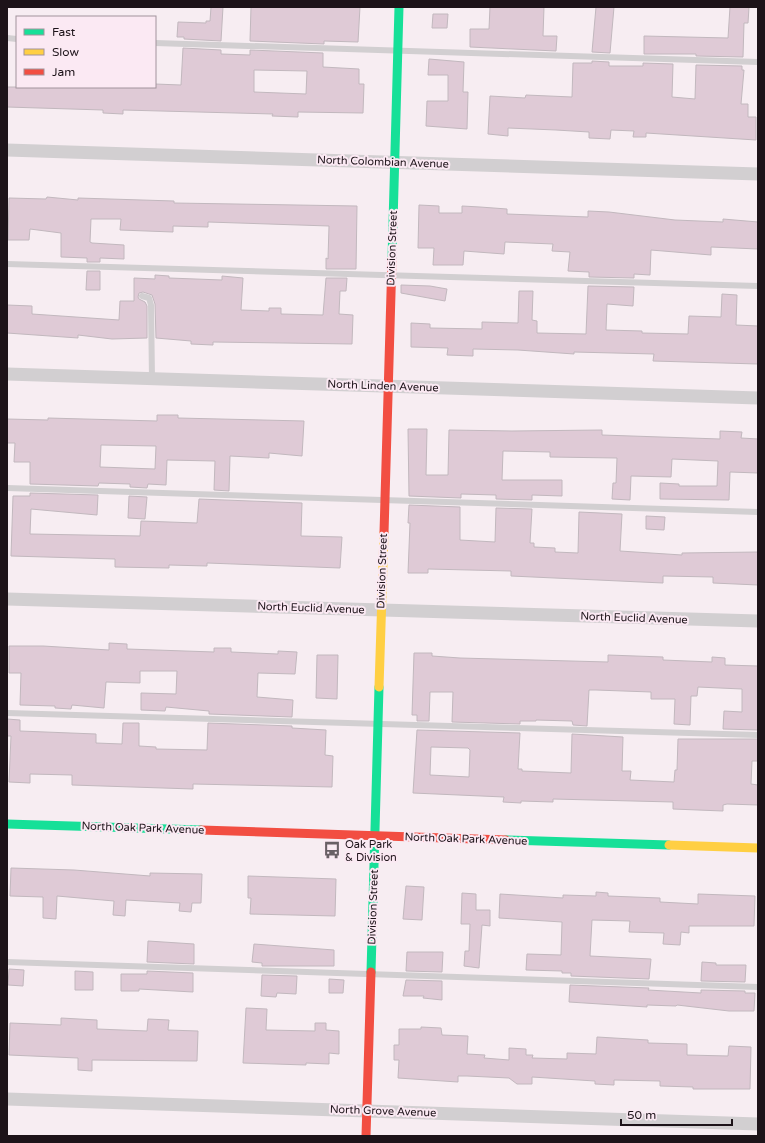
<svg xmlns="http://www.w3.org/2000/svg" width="765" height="1143" font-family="'Varela Round',sans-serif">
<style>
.building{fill:#dfcad6;stroke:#c2b8be;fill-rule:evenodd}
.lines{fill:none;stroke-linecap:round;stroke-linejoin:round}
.lane{stroke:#d2cfd1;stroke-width:6}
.street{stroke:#d2cfd1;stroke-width:13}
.fast{stroke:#16e098;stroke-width:9}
.slow{stroke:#ffcf43;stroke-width:9}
.jam{stroke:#f24e42;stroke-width:9}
.labels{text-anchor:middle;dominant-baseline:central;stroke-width:4;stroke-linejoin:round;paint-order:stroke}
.street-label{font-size:11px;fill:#1d1319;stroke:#fbe9f3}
.poi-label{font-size:11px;fill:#1d1319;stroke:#fbe9f3;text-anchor:start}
</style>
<rect width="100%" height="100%" fill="#f7edf2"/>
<path class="building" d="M211 7H223L221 41 184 39V37H177L178 22 206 23V21H210Z
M251 7H360L358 42 324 41V44L250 41Z
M490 7H544L543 36H557L556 51 470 47V29H489Z
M596 7H614L610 53 592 52Z
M730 7H749L748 23H744L743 57 696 56V54H644V36L728 38Z
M433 14H448L447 28H432Z
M183 48 221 50V54L250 55V50L323 53V67L359 69V84H364L363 113 298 112V117L272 116 273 114 123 110V114L103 113V110L7 107V87H155V84L181 85ZM254 70 307 71 306 94 254 92Z
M429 59 464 62 463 92H468L467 129 426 126 427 101H448V75H428Z
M592 61 609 62V66H643V63L673 64 672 97 695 99 696 65 742 66V70H744L741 104H748V117H756V140L646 133V137H633L634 131 611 130 610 139 589 138V132L556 130 508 128V136L488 134 490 96 525 98 526 95 572 97 573 63H592Z
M47 197 78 200V198L174 201V203L357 206 356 269H326V258L328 259 329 226 208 222V227L173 226V232L120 230 121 219H91L90 242 92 243 124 245V259L100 258V262H87V258L61 257V233L30 229 29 240H8L9 198 46 199Z
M419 205 439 206V213H462V206L480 207 507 209V214L588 217V211L609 212 675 220 723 222V219L758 222V249L711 247V255L651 250 650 275 634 274V278L589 277V272L568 271 570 252 552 251 553 244 505 242 504 254 464 251 463 265H433L434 248H418Z
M87 271H100V290H86Z
M155 275 169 276V278L222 280V276L243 278 241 310 269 311V308H281V314L323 315 326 278H347L346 291H340L339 314 353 315 352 344 213 342V345L191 344V341L156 338 155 304 152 295 143 292 139 293 138 297 139 299 145 302 147 306V338L112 339 78 335V338L7 333V305L32 306V314L119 320 120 301H134V278L155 279Z
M401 285 430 286 447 289 445 301 401 293Z
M588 286 634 287 633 306 607 304 606 330 642 331V333L688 334 689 316 721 317 722 294 737 295 736 325 758 326V364L653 361 654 354 574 352V354L518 350 473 349V356L447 355 448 348 411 347V323L430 324V328L482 329V322L518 323 519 291H533L532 320 537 321V333L586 334Z
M157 415H178V418L304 421 302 456 269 453V458L230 456 229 491 214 490 215 461 167 460 166 485 148 484 147 488 130 487V484L99 483 98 486 30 484V462H14L15 443H7V419L48 420V418L157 421ZM101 445 156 446 155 469 100 467Z
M408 429H427L426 475H448L449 430 512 431 602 430V435L720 439V431L742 432 741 438 758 439V473L730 472 729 500 660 499V483L679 484V486H717L718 461 672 459 671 477 631 476 630 500 612 499 613 483H616L617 458 550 457V452L503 451 502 480H562V496L532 495V500L496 499V495L461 494V498L409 496Z
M30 493 98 495 97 515 31 509 30 534 140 536 141 521 197 523 199 499 302 503 301 536 342 537 340 568 207 563V566L169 565V568L115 567V559L11 556 13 496H30Z
M129 496 147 497 145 519 128 518Z
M409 505 460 507V540L495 542 496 508 532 509 530 543H534V547L555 548V552L578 553 579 512 622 514 620 551 682 555V553L758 552V585L713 583V577L663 576V583L511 576V571L428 569V573H408L410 523H408Z
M646 516 665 517 664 530 646 529Z
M109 643 127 644V649L214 652V648H231V652L278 654V651L297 652 295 674 258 673 257 697 293 700 292 717 209 714V711L166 707 165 711 141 710V693L176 694 177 671H140V683L106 682 104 708 72 705 71 709 55 708V706L20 705 21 673H9V646H43L109 650Z
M414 653H432V656L460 658 608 662V655L663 657V660L712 662V657L725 658V665L758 666V730L723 729 724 711 742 712V689L698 687 697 696H691L690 725 674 724 675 699H651V692L596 690H589L587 726 573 725 572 721 536 720V721H520V724L452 722 453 692H430L429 721H417V715H412Z
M317 655H338L337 699 316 698Z
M7 719 20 720V731L96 734V743L122 744 123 723H139V746L156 747V749L207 750 208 723 292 726V728L326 730 325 755 333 756 332 787 193 784V789L72 785V775L30 774V783L9 782 11 736H7Z
M417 730 520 733 518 769H522V771L571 773 572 734 623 737 622 771H631L630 780 674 782 675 770H677L678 739H758V761H752L751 784 758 785V805L727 804 723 805V811L673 809V802L553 799V802L521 801V803L503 802 504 797 413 793ZM431 747 468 748 470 750 469 777 430 775Z
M11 868 74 870 150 876V873L202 874 201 903H192L191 912 179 911 180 903 126 900 125 916 113 915 114 901 57 896 56 919 43 918V897L10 896Z
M248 876 336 879 335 916 250 914 251 898H248Z
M406 886 424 887 422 920 403 919Z
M596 892 608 893V896L660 898V902L698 904V894L755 896 754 926H689V933L681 932 680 945 663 944 664 933 629 932 630 921 592 920 590 956 651 959 649 979 571 976V973H562V971L526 970 527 954 561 955 562 922 499 918 500 894 563 898V895L596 896Z
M462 893 476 894V910H490V926L482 925 479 968 464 966 465 951H469L470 924H461Z
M148 941 194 944V964L147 962Z
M254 944 334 950V966H262V963L252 962Z
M407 952H443L442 972 406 971Z
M702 962 716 963V965H746L745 982 701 981Z
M9 969 24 970 23 986 8 985Z
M75 971 93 972V990H75Z
M147 971 193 973V992L139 989V991H121V974H147Z
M262 975 297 976 296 994 277 993 276 997 261 996Z
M329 979 344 980 343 993H329Z
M406 980 442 981V1000L423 998 424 996H403Z
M570 985 649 988 648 990 701 993V990L745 991V993H755L754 1011H729L677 1005 676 1006 647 1005V1007L569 1002Z
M246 1008 267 1009 266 1030 315 1031V1023H326V1030L339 1031V1054L329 1053V1064L306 1063V1065L243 1063Z
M61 1018 97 1020V1029L147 1031 148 1019 169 1020 168 1030 198 1031 197 1061 92 1060V1071L78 1070V1058L9 1055 10 1023 61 1025Z
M421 1027 441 1028 442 1035 468 1036 467 1054 485 1055 484 1058 509 1060V1048L526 1049V1055H533L532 1058 567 1059V1053L596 1054 597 1037 648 1040V1043L687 1044V1055L728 1056 729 1046 751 1047 750 1089H693V1087L660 1086V1081L614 1080V1085L595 1084V1081L532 1077V1084H517L509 1078 467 1076H458V1082L398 1078 399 1060H394V1045H399V1029H421Z"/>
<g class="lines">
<path class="lane" d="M7 38 17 39
M155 43 758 62
M7 264 758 286
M142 296 149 298 151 305 152 379
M7 488 758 512
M7 713 758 735
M7 962 758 987"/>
<path class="street" d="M7 150 758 174
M7 374 758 398
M7 599 758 621
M7 1099 758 1124"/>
<path class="fast" d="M392 259 399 7
M7 824 201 830
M506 840 669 845
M371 972 379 687"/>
<path class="slow" d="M379 687 384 533
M669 845 758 848"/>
<path class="jam" d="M384 533 392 259
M201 830 506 840
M366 1136 371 972"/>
</g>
<defs>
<g id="bus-bare" transform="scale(1.38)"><path d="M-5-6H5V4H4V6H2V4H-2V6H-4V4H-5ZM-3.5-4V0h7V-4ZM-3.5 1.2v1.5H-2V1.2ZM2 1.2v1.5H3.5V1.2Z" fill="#695f65" stroke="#fbe9f3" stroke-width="2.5" paint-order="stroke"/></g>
</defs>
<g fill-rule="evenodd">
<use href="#bus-bare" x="332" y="850"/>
</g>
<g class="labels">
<g class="street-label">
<text transform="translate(383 162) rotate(2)">North Colombian Avenue</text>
<text transform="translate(392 248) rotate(-88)">Division Street</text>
<text transform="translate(383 386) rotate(2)">North Linden Avenue</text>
<text transform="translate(382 571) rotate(-88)">Division Street</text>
<text transform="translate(311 608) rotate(2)">North Euclid Avenue</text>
<text transform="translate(634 618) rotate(2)">North Euclid Avenue</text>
<text transform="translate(143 828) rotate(2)">North Oak Park Avenue</text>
<text transform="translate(466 839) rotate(2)">North Oak Park Avenue</text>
<text transform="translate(373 907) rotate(-88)">Division Street</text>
<text transform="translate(383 1111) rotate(2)">North Grove Avenue</text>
</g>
<g class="poi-label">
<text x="345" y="844">Oak Park<tspan x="345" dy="13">&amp; Division</tspan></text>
</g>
</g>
<rect width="765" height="1143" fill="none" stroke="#1d1319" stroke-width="16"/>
<rect x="16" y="16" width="140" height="72" fill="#fbe9f3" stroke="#a2939c"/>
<rect x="24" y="29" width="20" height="6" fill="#16e098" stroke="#a2939c"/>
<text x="52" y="36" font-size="12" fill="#1d1319">Fast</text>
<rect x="24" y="49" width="20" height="6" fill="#ffcf43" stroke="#a2939c"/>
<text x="52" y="56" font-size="12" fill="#1d1319">Slow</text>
<rect x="24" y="69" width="20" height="6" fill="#f24e42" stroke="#a2939c"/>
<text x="52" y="76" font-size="12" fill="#1d1319">Jam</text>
<path d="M621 1119v6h111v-6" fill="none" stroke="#1d1319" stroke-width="2"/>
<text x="627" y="1119" font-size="12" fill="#1d1319" stroke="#fbe9f3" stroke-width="3" paint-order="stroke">50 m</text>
</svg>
